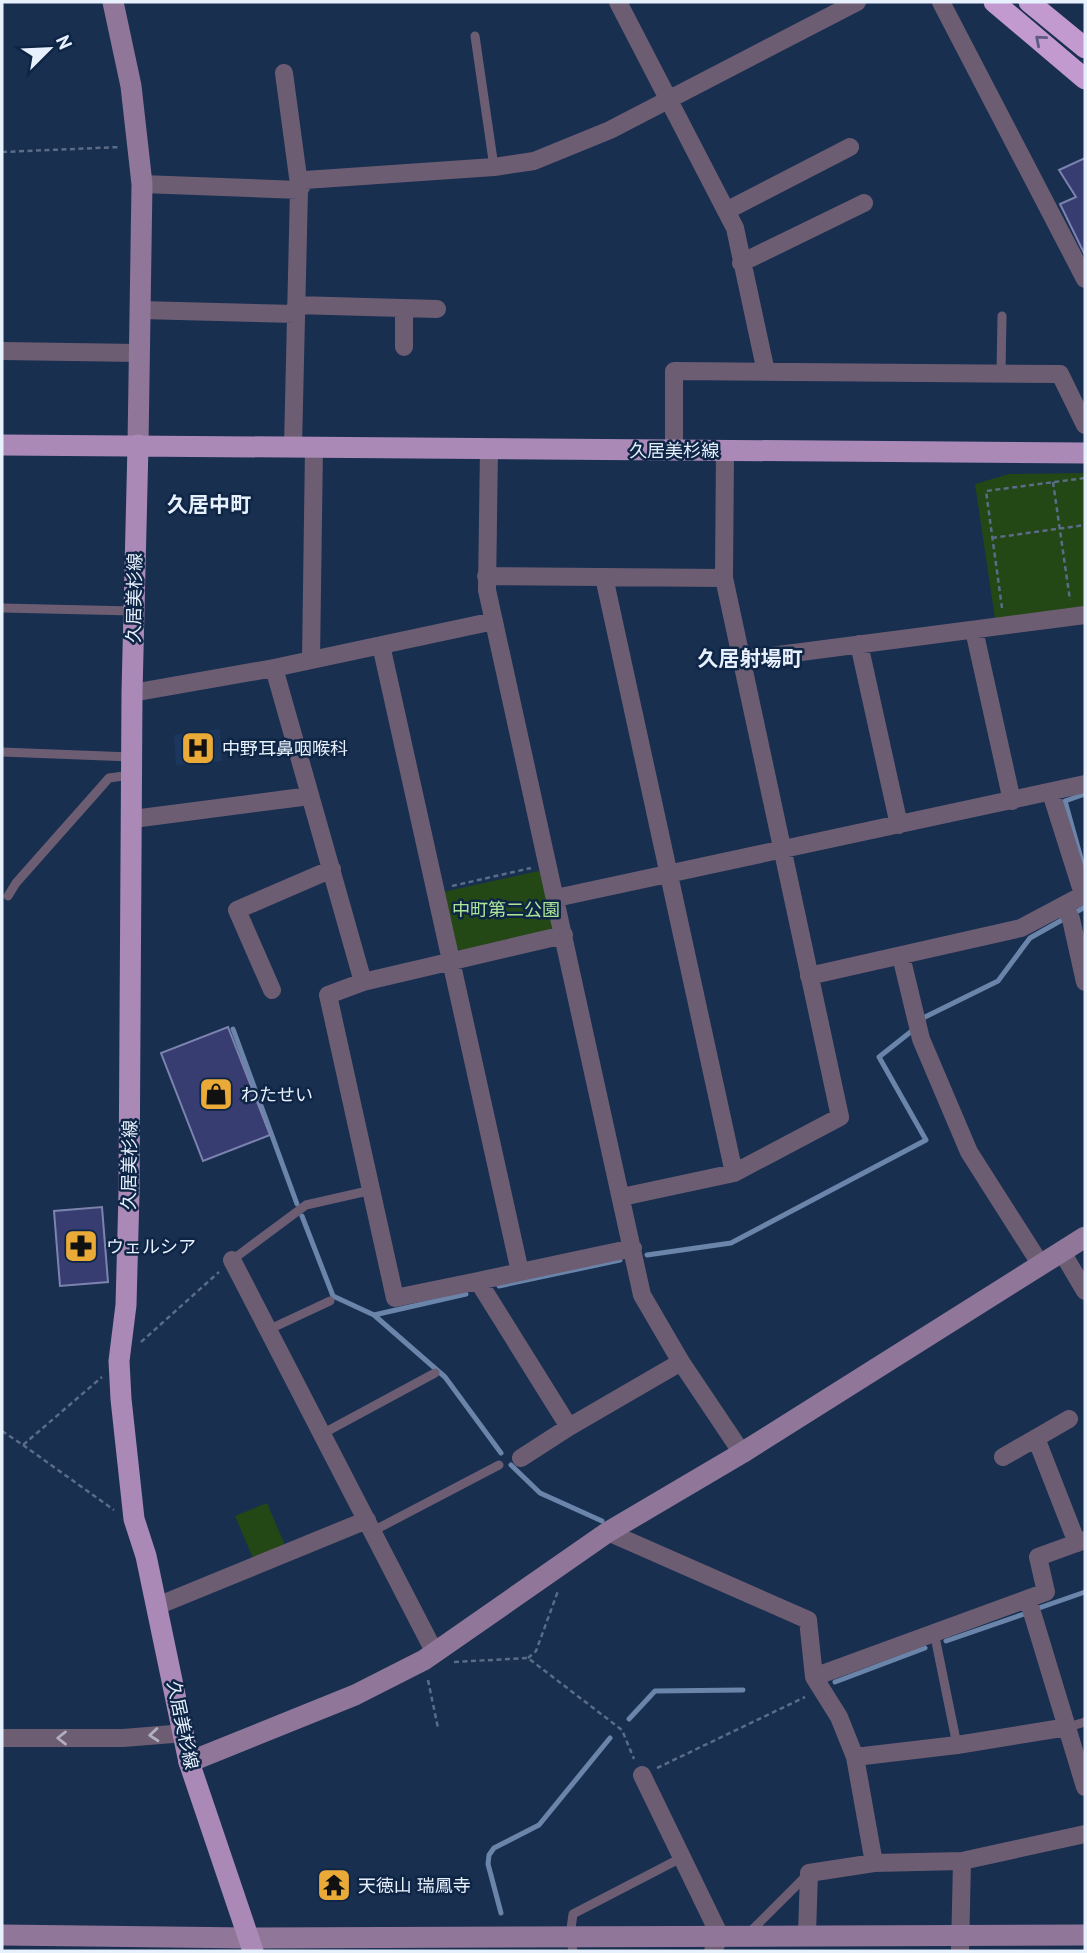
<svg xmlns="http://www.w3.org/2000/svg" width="1087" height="1953" font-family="'PT Sans','Noto Sans JP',sans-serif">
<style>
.built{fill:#1c375e}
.green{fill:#244716}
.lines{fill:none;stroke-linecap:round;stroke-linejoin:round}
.stream{stroke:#6a84aa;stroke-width:5}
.building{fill:#383d71;stroke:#7c83af;stroke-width:2}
.path{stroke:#5a6c87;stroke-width:2.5;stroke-dasharray:5 3.5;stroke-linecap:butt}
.lane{stroke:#6d5d73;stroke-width:9}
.street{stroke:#6d5d73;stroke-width:18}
.secondary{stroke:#907698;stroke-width:21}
.primary{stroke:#aa89b6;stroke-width:21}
.highway{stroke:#c39ad0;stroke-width:21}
.oneway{stroke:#5f5a84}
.oneway2{stroke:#b0aebf}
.labels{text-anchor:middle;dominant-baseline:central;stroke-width:5;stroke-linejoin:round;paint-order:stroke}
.street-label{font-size:18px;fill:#e7f0fd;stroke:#0e2545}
.poi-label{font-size:18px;fill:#e7f0fd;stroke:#0e2545;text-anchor:start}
.park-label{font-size:18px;fill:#ace598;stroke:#0e2545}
.quarter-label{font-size:21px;font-weight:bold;fill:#e7f0fd;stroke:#0e2545}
</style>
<rect width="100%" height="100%" fill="#182f50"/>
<path class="built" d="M220 729 222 761 176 765 174 735Z"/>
<path class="green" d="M1085 473V607L995 619 975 484 1009 474Z
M543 870 554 923 551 931 462 951 455 947 443 892Z
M267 1503 287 1550 255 1563 235 1516Z"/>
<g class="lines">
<path class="stream" d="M1085 794 1065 801 1085 873
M921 1019 998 981 1030 938 1085 907
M233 1029 297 1204
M302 1216 333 1296 374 1315 445 1377 501 1453
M647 1255 731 1243 926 1140 879 1057 913 1030
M499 1286 620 1260
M374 1315 466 1294
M511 1465 540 1493 602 1521
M1039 1608 1085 1592
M946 1641 1024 1614
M835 1682 925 1648
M629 1719 655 1691 743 1690
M501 1913 488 1864 489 1855 494 1848 539 1825 610 1738"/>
</g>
<path class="building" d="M1085 158V255L1060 204 1076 197 1059 170Z
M228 1027 270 1135 203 1161 161 1053Z
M102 1207 108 1282 60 1286 54 1211Z"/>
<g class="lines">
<path class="path" d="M2 152 121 147
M1053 482 1070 600
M992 538 1085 525
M1002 608 986 491 1085 478
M452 886 531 868
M141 1342 219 1272
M2 1431 23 1445 102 1377
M23 1445 114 1510
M528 1658 536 1651 558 1591
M454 1662 528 1658 622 1730 634 1759
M428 1680 438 1728
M657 1768 805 1697"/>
<path class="lane" d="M475 36 494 167
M1001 373 1002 316
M2 608 134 611
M2 752 131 757
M8 896 16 883 109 778 131 775
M232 1260 306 1205 372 1190
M270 1329 330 1301
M322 1434 435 1373
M373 1531 499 1465
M934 1632 957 1745
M1068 1727 1085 1722
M750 1932 807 1875
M573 1951 570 1936 573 1914 681 1858"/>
<path class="street" d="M618 2 735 228 766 372
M941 2 1085 279
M284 73 298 177 302 184
M142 184 299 190
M726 211 850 147
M741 263 864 203
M296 305 437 309
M140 310 296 314
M404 347V310
M2 351 139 353
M293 446 299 190 305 180 494 167 534 161 610 130 857 2
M489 449 487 590 642 1295 681 1362 742 1453
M674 450V371L1060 374 1085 425
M486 576 724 578
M604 577 734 1173
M974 630 1012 801
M859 644 899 825
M381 645 520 1272
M311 660 314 447
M740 660 1085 615
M274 668 363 982
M132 693 274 668 494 621
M1051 793 1083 894
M133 819 310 796
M556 898 1085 784
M1064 905 1071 919 1085 982
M564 935 363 982 328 995 395 1298 478 1281 569 1427 681 1362
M901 956 921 1039 969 1152 1041 1265
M809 976 1021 928 1085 894
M272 990 237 910 332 869
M622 1197 734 1173 840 1117 724 578 725 450
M1062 1252 1085 1291
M232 1260 435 1653
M478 1281 633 1248
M1036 1438 1077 1543
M1003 1457 1069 1419
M521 1458 569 1427
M608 1532 808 1620 814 1677 1046 1592 1038 1557 1085 1540
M1028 1599 1085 1787
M157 1606 367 1520
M814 1677 839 1717 855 1757
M2 1738H123L185 1733
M642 1775 720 1936 713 1951
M874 1863 855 1757 957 1745 1068 1727
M807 1934 809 1873 874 1863 962 1861 1085 1834
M960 1951 962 1861"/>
<path class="secondary" d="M113 2 131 86 142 184 138 445
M189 1762 355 1695 424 1660 608 1532 742 1453 1085 1237
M2 1935 249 1938 1085 1935"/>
<path class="primary" d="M2 445 1085 453
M138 445 132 693 129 1193 126 1305 119 1361 121 1399 134 1519 146 1556 189 1762 253 1951"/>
<path class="highway" d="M994 2 1085 79
M1029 2 1085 48"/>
</g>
<defs><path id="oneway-chevron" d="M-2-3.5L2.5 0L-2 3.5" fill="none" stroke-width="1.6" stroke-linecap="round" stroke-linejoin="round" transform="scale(1.75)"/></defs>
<use class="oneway" href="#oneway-chevron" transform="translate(1040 40) rotate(-139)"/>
<g class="oneway2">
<use href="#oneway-chevron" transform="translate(154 1735) rotate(175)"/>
<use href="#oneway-chevron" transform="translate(62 1738) rotate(-180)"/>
</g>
<defs>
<g id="hospital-square" transform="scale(1.75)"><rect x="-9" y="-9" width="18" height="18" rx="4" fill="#eaaa38" stroke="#0e2545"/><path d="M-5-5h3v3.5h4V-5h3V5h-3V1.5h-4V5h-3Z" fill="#111"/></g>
<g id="shop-square" transform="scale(1.75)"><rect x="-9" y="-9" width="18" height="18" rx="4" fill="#eaaa38" stroke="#0e2545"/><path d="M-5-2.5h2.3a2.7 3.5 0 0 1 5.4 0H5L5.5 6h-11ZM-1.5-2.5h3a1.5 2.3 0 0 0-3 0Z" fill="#111"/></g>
<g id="pharmacy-square" transform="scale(1.75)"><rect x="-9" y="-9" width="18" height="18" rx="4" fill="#eaaa38" stroke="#0e2545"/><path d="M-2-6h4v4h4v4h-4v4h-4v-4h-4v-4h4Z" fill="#111"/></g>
<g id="temple-square" transform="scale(1.75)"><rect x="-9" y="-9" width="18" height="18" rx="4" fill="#eaaa38" stroke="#0e2545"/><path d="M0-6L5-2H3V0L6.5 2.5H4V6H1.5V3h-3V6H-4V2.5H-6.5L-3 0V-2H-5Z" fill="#111"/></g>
</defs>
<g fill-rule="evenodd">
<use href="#hospital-square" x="198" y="748"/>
<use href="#shop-square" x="216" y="1094"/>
<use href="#pharmacy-square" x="81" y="1246"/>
<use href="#temple-square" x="334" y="1885"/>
</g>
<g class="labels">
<g class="street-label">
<text x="674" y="450">久居美杉線</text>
<text transform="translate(134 598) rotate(-89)">久居美杉線</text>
<text transform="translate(129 1165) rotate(-89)">久居美杉線</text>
<text transform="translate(183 1725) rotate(78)">久居美杉線</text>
</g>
<g class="poi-label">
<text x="222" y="748">中野耳鼻咽喉科</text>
<text x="241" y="1094">わたせい</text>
<text x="106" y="1246">ウェルシア</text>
<text x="358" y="1885">天徳山 瑞鳳寺</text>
</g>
<g class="park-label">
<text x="506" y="909">中町第二公園</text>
</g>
<g class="quarter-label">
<text x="209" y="504">久居中町</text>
<text x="750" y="658">久居射場町</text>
</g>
</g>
<rect width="1087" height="1953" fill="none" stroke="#e7f0fd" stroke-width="7"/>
<g transform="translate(49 49) rotate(66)" stroke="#0e2545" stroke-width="5" paint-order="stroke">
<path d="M0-5L12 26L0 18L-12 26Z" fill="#e7f0fd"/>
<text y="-10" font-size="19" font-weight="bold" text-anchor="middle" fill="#e7f0fd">N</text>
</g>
</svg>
